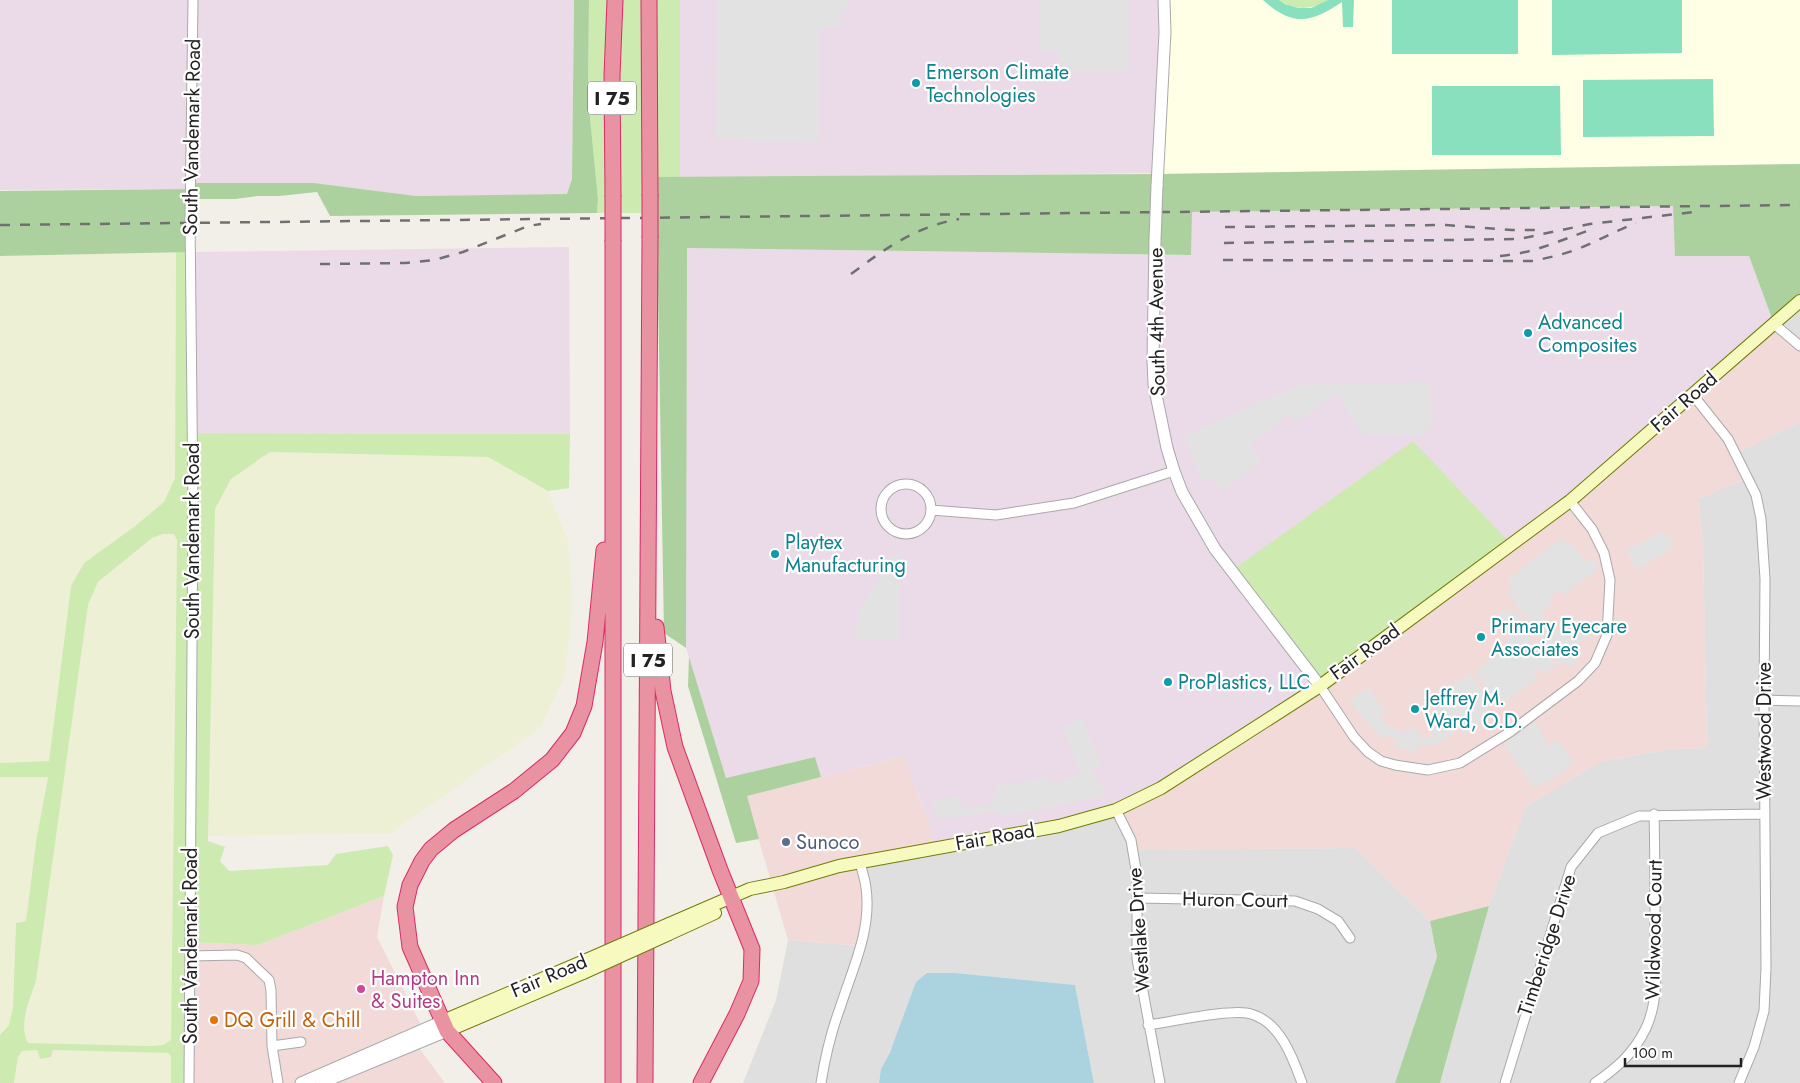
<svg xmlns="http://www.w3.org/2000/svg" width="1800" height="1083" font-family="Jost,sans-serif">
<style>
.residential{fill:#e0dfdf}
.commercial{fill:#f2dad9}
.industrial{fill:#ebdbe8}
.education{fill:#ffffe5}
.farmland{fill:#eef0d5}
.grass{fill:#cdebb0;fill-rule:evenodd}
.forest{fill:#add19e}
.pitch{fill:#88e0be}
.parking{fill:#e2e2e2}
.water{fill:#aad3df}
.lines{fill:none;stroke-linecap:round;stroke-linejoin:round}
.minor-casing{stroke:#a9a9a9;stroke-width:11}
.tertiary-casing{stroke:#a9a9a9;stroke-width:13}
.secondary-casing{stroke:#707d05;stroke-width:14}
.motorway-casing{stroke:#dc2a67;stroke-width:17}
.minor{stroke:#fff;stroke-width:9}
.tertiary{stroke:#fff;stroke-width:11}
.secondary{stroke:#f7fabf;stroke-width:12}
.motorway{stroke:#e892a2;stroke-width:15}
.rail{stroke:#707070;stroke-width:2.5;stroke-dasharray:10 10;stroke-linecap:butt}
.tertiary-bridge-casing{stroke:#a9a9a9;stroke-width:13;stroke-linecap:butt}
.secondary-bridge-casing{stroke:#707d05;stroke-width:14;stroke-linecap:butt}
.motorway-bridge-casing{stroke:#dc2a67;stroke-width:17;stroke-linecap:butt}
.tertiary-bridge{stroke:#fff;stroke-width:11}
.secondary-bridge{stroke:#f7fabf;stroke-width:12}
.motorway-bridge{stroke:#e892a2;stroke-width:15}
.culture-dot{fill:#0f9aa8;stroke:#fff;stroke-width:2}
.service-dot{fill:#5c6f8a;stroke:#fff;stroke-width:2}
.hotel-dot{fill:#d1479c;stroke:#fff;stroke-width:2}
.food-dot{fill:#e8710a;stroke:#fff;stroke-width:2}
.labels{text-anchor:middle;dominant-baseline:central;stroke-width:4.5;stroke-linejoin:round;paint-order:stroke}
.shield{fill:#fff;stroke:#646464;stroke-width:1}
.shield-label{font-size:19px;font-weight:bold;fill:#222}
.culture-label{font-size:20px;fill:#0d838f;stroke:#fff;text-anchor:start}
.street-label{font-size:20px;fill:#222;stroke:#fff}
.service-label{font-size:20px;fill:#4e5e75;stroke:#fff;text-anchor:start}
.hotel-label{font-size:20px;fill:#b23c85;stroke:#fff;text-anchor:start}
.food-label{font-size:20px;fill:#c56008;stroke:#fff;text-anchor:start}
</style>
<rect width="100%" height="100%" fill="#f2efe9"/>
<path class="residential" d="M1800 301V346L1774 324Z
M1800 422V1083H1440L1489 906 1526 806 1600 762 1669 749 1707 748 1703 545 1698 499 1747 478 1735 454Z
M1116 810 1133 850 1355 848 1430 921 1437 957 1395 1083H1094L1075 985 956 973H928L881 1069 879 1083H743L776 1000 788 940 861 946 860 862Z"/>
<path class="commercial" d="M1774 324 1800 346V422L1735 454 1747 478 1698 499 1703 545 1707 748 1669 749 1600 762 1526 806 1489 906 1430 921 1355 848 1133 850 1116 810Z
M904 756 937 847 861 862 867 890 861 946 788 940 746 796Z
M384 896 377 937 428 1039 416 1044 445 1083H189L190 942 258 945Z"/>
<path class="industrial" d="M0 0H574L572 179 568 194 416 196 314 183H191V189L0 190Z
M680 0H1164L1158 173 680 178Z
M1674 206 1749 256 1774 324 1570 501 1320 686 1126 805 937 847 904 756 821 777 814 757 726 778 686 648V248L1190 255 1191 212Z
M569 247 570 434 192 433 190 252Z"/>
<path class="education" d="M1164 0H1800V164L1158 174Z"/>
<path class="farmland" d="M176 252 175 478 164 502 134 527 71 586 49 761 0 763V256Z
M270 452 488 457 548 491 568 540 573 600 565 676 540 728 391 833 208 836 215 509 231 479Z
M163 534H174L177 540 171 1040 163 1045 151 1046 28 1043 24 1035 25 1021 36 981 88 605 98 582 152 538Z
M0 777H48L36 842 26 921 16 923 13 1008 9 1025 0 1035Z
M37 1050 40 1059 51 1057 53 1050 168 1053 171 1056V1083H14L18 1057 22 1051Z"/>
<path class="grass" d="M589 0H680V178L656 177 657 213H597L598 199 588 97Z
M1279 0H1328C1312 10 1295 11 1279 0Z
M176 252H190L192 433 570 434 569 488 548 491 488 457 270 452 231 479 215 509 208 841 225 847 220 861 229 871 328 865 336 854 388 846 393 855 384 896 258 945 190 942 189 1083H171V1056L168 1053 53 1050 51 1057 40 1059 37 1050 22 1051 18 1057 14 1083H0V1035L9 1025 13 1008 16 923 26 921 36 842 48 777H0V763L49 761 71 586 84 563 134 527 164 502 175 478ZM163 534H174L177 540 171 1040 163 1045 151 1046 28 1043C18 1024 30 1000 36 981L88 605 98 582 152 538Z
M1413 441 1511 544 1320 686 1231 571Z"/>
<path class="forest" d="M574 0H589L588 97 598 199 597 213 330 216 317 192 279 196H257L235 199H191L190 252 0 256V191L190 189 191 183H314L416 196 567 194 572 179Z
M1800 164V301L1774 324 1749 256H1675L1673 206 1192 212 1191 255 687 248 686 648 664 633 656 177 1158 174Z
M689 657 726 778 815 757 821 777 747 796 759 839 736 843 688 686Z
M1489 906 1440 1083H1395L1437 957 1430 921Z"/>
<path class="pitch" d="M1263 0H1279L1285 4 1298 8H1311L1328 0H1354L1353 27H1343L1342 2C1311 23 1293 27 1263 0Z
M1392 0H1518V54H1392Z
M1552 0H1682V53L1552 55Z
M1713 79 1714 136 1583 137V80Z
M1432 86H1560L1561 155H1432Z"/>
<path class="parking" d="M718 0H847V9H839V28H820L818 142 716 140Z
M1040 0H1129V72H1059V52H1040Z
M1430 382 1431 427H1426V435H1364L1336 394 1297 421 1288 415 1250 445 1261 460 1222 491 1212 478 1203 482 1184 436 1299 385Z
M1663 531 1666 536H1670L1672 541 1670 544 1673 549 1636 569 1626 550Z
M1562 537 1567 544 1571 542 1586 562 1596 559 1598 569 1564 595 1560 589 1549 598 1553 602 1541 613 1556 632 1577 618 1583 625 1586 622 1590 626 1587 629 1591 634 1569 650 1577 661 1571 668 1566 663 1560 666 1507 592 1513 587 1507 580Z
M895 553 900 556V640L856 639 858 613Z
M1505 608 1508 612 1514 609 1532 633 1528 638 1532 645 1537 641 1556 666 1544 675 1538 669 1534 672 1539 678 1501 705 1496 701 1484 711 1487 716 1465 734 1460 729 1437 744 1418 746V753L1395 747 1397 741 1387 735 1382 740 1350 701 1361 690 1363 692 1368 688 1385 711 1380 715 1385 723 1403 733H1405L1407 728 1420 731 1419 737H1433L1431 732 1438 725 1442 730 1448 727 1430 702 1470 673 1487 696 1491 695 1474 671 1502 650 1506 654 1509 652 1505 646 1506 640 1513 634 1498 614Z
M1082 719 1102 765 1090 771 1105 788 1103 797 1001 816 1000 811 937 819 936 815 933 814 934 800 960 796 962 809 988 805 996 793 994 786 1048 777 1054 784 1082 774 1062 727Z
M1535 722 1548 745 1556 740 1574 762 1563 772 1534 788 1504 744Z"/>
<path class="water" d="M927 973H956L1075 985 1094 1083H879L881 1069 890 1052 916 982Z"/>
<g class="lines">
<g class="minor-casing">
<path id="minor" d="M1774 324 1800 346
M1693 395 1728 439 1756 495 1761 519 1765 579 1764 700 1766 968 1764 1011 1754 1047 1739 1083
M881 509a25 25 0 1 1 50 0a25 25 0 1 1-50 0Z
M931 510 996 515 1074 503 1174 471
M1320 686 1354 737 1368 752 1381 761 1395 765 1428 770 1460 763 1510 732 1578 681 1595 663 1607 635 1610 580 1604 553 1592 529 1570 501
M1764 700 1800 701
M1116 810 1131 840 1137 876V959L1160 1083
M1137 898 1295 901 1318 909 1338 921 1350 938
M190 956 237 955 246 958 269 980 271 990 272 1046 278 1083
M1148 1025C1171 1022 1233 1008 1251 1014 1280 1022 1293 1058 1302 1083
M272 1046 301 1042
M189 1083 193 505 190 218 193 0
M821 1083C825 1058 831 1032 840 1008 852 970 872 930 866 888 865 879 862 871 860 862
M1505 1083 1571 867 1598 833 1639 816 1764 814
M1595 1083C1618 1067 1634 1053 1646 1028 1660 998 1655 961 1655 929 1655 891 1655 853 1654 814"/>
</g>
<g class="tertiary-casing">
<path id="tertiary" d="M1157 186 1165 32 1164 0
M1155 240 1153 360 1154 385 1167 448 1174 471 1182 492 1215 549 1320 686
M301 1083 443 1021
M321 1083 447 1031"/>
</g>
<g class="secondary-casing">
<path id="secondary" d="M669 924 750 889 784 882 839 866 1059 826 1116 810 1161 788 1320 686 1570 501 1800 301
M669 934 715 913
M443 1021 584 961
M447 1031 583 973"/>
</g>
<g class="motorway-casing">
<path id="motorway" d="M649 0 650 194
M613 195 612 76 615 0
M613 242V1083
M656 627 663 691 675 747 720 870 752 949 751 981 737 1014 701 1083
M494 1083 447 1031 410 947 405 907 410 885 422 861 431 849 454 830 514 791 552 760 573 733 584 706 595 642 604 550
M645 1083 650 238"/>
</g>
<use href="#minor" class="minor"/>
<use href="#tertiary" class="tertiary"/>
<use href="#secondary" class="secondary"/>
<use href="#motorway" class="motorway"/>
<path class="rail" d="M0 225 1800 205
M1225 227 1446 225 1512 230H1540
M1224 243 1519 239 1590 224 1694 212
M1500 256C1535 253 1558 241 1590 230
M1223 260 1533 261C1547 258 1561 255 1575 250 1596 242 1615 231 1636 223
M320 264 406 263 434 260 463 252 528 226 541 224
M851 274C886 248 915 227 959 219"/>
<g class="tertiary-bridge-casing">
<path id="tertiary-bridge" d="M1155 240 1157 186"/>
</g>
<g class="secondary-bridge-casing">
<path id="secondary-bridge" d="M584 961 669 924
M583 973 669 934"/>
</g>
<g class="motorway-bridge-casing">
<path id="motorway-bridge" d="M650 194V238
M613 195V242"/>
</g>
<use href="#tertiary-bridge" class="tertiary-bridge"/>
<use href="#secondary-bridge" class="secondary-bridge"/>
<use href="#motorway-bridge" class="motorway-bridge"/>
</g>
<g class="culture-dot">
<circle cx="916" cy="83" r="5"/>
<circle cx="1528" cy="333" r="5"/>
<circle cx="775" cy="554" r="5"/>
<circle cx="1481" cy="637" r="5"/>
<circle cx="1168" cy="682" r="5"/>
<circle cx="1415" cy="709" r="5"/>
</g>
<circle class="service-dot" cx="786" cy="842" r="5"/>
<circle class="hotel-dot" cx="361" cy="989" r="5"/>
<circle class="food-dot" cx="214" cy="1020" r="5"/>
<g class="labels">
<g class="shield">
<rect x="588" y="81.5" width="48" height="33" rx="4"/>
<rect x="624" y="643.5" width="48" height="33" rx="4"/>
</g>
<g class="shield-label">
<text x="612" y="98">I 75</text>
<text x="648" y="660">I 75</text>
</g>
<g class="culture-label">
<text x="926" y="72">Emerson Climate<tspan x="926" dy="23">Technologies</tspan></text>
<text x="1538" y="322">Advanced<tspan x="1538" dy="23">Composites</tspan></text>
<text x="785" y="542">Playtex<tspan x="785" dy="23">Manufacturing</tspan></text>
<text x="1491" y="626">Primary Eyecare<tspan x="1491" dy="23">Associates</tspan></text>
<text x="1178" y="682">ProPlastics, LLC</text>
<text x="1425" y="698">Jeffrey M.<tspan x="1425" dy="23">Ward, O.D.</tspan></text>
</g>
<g class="street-label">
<text transform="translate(192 137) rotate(-89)">South Vandemark Road</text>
<text transform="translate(1157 322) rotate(-91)">South 4th Avenue</text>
<text transform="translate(1684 402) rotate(-41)">Fair Road</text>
<text transform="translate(192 541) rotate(-90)">South Vandemark Road</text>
<text transform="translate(1365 652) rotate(-36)">Fair Road</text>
<text transform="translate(1764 731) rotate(-90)">Westwood Drive</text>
<text transform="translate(995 837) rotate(-10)">Fair Road</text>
<text transform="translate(1235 900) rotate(1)">Huron Court</text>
<text transform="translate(1139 930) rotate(-94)">Westlake Drive</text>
<text transform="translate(1654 930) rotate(-89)">Wildwood Court</text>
<text transform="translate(1547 945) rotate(-72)">Timberidge Drive</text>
<text transform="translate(190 946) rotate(-90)">South Vandemark Road</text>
<text transform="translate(549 976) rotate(-23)">Fair Road</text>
</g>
<g class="service-label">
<text x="796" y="842">Sunoco</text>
</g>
<g class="hotel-label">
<text x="371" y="978">Hampton Inn<tspan x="371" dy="23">&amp; Suites</tspan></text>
</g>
<g class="food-label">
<text x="224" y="1020">DQ Grill &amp; Chill</text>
</g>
</g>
<path d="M1625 1058v8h116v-8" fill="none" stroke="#222222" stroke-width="2.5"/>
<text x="1632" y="1058" font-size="15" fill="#222222" stroke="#ffffff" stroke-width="4" paint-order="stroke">100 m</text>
</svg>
